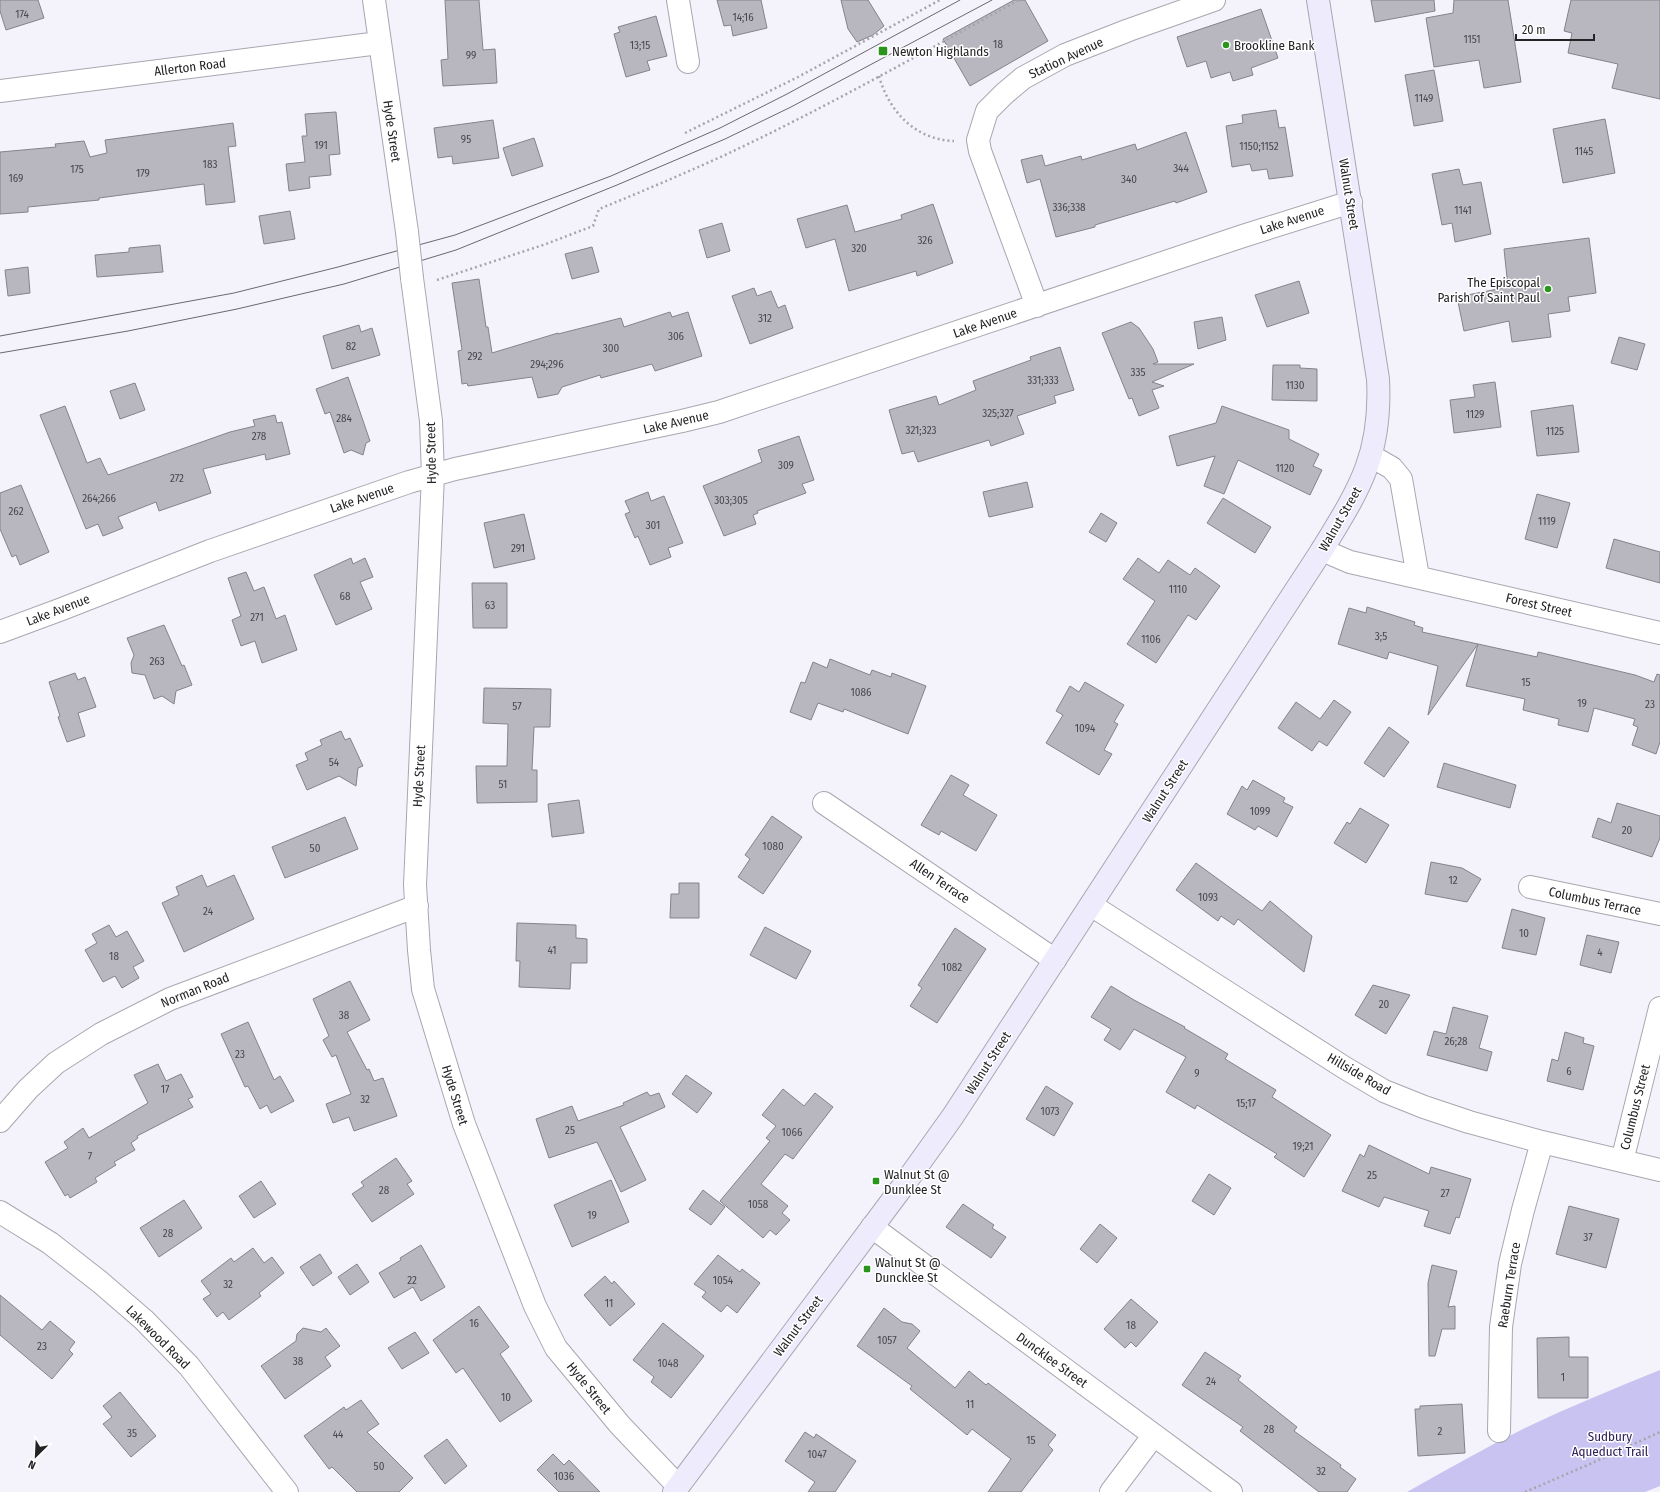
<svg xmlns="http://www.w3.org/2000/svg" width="1660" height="1492" font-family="'Fira Sans Condensed',sans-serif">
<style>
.green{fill:#c9c3f1}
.building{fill:#b8b7c0;stroke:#84838c}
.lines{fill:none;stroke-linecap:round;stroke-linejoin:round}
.street-casing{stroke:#a8a7b0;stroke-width:24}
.secondary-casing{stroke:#a8a7b0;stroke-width:24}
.path{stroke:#a5a5ab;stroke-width:2.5;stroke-dasharray:2 3;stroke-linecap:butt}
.street{stroke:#fff;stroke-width:22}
.secondary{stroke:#eeebfd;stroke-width:22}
.tram{stroke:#68686d;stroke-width:1}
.street-bridge-casing{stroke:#a8a7b0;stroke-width:24;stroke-linecap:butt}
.street-bridge{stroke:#fff;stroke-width:22}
.poi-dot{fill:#2a951d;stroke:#fff;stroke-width:1.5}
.labels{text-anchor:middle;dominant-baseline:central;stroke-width:3;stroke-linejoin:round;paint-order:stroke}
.number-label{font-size:11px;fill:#49494d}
.poi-label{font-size:13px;fill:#242427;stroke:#fff;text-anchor:start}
.street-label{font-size:13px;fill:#242427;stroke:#fff}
.park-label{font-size:13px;fill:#30215a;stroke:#fff}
</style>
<rect width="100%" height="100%" fill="#f4f3fc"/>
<path class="green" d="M1660 1370V1486L1645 1492H1407C1446 1470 1485 1448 1525 1428 1569 1407 1615 1388 1660 1370Z"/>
<path class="building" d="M0 0H38L44 18 6 30 0 11Z
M445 0H479L483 50 495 49 497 83 443 86 441 60 448 59Z
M717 0H761L767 28 733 36 731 25 724 26Z
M841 0H868L884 26 873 35 857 42 848 29Z
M1014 0H1025L1048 41 970 86 943 39Z
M1371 0H1434L1435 11 1375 22Z
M1454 0H1508L1521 82 1484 88 1479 60 1434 67 1426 18 1453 13Z
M1571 0H1660V99L1612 88 1618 64 1568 53 1572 33 1564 31Z
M1261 9 1278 58 1251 68 1253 75 1233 81 1230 72 1211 78 1206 61 1187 67 1177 37Z
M656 16 667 56 647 61 650 70 626 77 614 34 620 32 618 27Z
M1434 70 1443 121 1414 126 1405 75Z
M1276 110 1279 128 1285 127 1293 176 1269 179 1267 169 1252 171 1250 164 1232 167 1226 126 1243 123 1242 115Z
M336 112 340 154 329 155 331 175 309 177 310 188 289 191 286 164 305 162 302 136H307L305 114Z
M1605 119 1615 173 1563 183 1553 129Z
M493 120 499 158 453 164 452 156 438 158 434 128Z
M233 123 236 146 228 147 235 202 206 205 204 184 99 198V200L28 207V212L0 214V152L56 147 55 144 84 141 90 157 107 153 105 140Z
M1186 132 1207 192 1176 203 1175 201 1095 225V227L1056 237 1040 179 1027 183 1021 160 1042 155 1045 166 1081 156 1082 160 1135 144 1137 150Z
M534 138 543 166 512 176 503 148Z
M1459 169 1463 185 1481 182 1491 234 1455 242 1452 223 1442 225 1432 174Z
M933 204 953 263 917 276 916 271 849 291 835 239 806 248 797 219 847 205 855 232 902 219 901 215Z
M290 211 295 239 264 244 259 216Z
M722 223 730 251 707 258 699 230Z
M1589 238 1596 293 1568 297 1570 311 1548 314 1551 337 1512 342 1509 321 1464 331 1457 297 1508 287 1504 249Z
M160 245 163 272 97 277 95 255 129 252V248Z
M592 247 599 272 572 279 565 254Z
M28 267 30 293 8 296 5 270Z
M479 279 486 327H488L492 353 558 333V334L621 318 624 327 670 312 672 317 688 312 702 356 655 371 652 364 601 378 600 375 562 387 558 394 538 398 532 377 468 386 467 383 462 384 458 351 462 350 452 283Z
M1299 281 1309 313 1267 327 1255 295Z
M754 288 757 296 771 291 778 308 785 305 793 328 750 344 732 296Z
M1222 317 1226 340 1198 349 1194 322Z
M1131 322 1139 328 1153 349 1158 362 1153 364H1194L1152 382 1164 386 1152 390 1159 408 1139 416 1132 398 1129 399 1102 333Z
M359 325 361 332 372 328 380 355 332 369 323 336Z
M1619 337 1645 344 1637 370 1611 363Z
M1060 347 1074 390 1054 396 1056 403 1017 416 1024 434 991 446 989 440 918 462 914 451 902 454 889 410 936 396 939 405 976 390 973 381 1031 360 1030 357Z
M1273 365H1300V368L1317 369V401L1272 400Z
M348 377 370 441 366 443 363 455 351 450 344 453 330 412 325 414 316 389Z
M1495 382 1501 427 1454 433 1450 400 1475 397 1473 385Z
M135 383 145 410 120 419 110 391Z
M1573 405 1579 452 1537 456 1531 411Z
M65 406 87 463 100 458 108 475 230 432 255 426 253 420 275 415 277 423 282 422 290 454 266 460 265 454 203 469 211 493 159 511 156 502 118 517 123 528 103 536 98 524 86 529 40 415Z
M1222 406 1289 430V439L1319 454 1313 466 1322 470 1310 495 1238 460 1224 494 1204 486 1215 456 1177 466 1169 436 1216 423Z
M799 436 814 480 802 484 806 493 757 511 758 513 753 515 756 524 724 536 703 486 762 462 758 450Z
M1027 482 1033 507 989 517 983 492Z
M21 485 49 552 20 565 16 555 12 557 0 529V493Z
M648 492 651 501 664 496 683 543 668 548 671 557 650 565 638 536 635 538 625 514 630 512 625 501Z
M1537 494 1570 503 1557 548 1525 539Z
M1223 498 1271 527 1255 553 1207 523Z
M1101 513 1117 523 1106 542 1089 532Z
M524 514 535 559 494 568 484 523Z
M1614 539 1660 552V583L1606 568Z
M351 558 353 564 365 558 373 577 360 582 372 609 336 625 314 575Z
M1138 558 1159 573 1168 560 1190 575 1195 568 1220 586 1196 620 1188 615 1156 663 1127 644 1155 601 1123 579Z
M246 572 254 591 264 587 276 619 285 615 297 650 262 663 255 641 241 646 232 620 241 616 228 578Z
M472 583H507V628H473Z
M1367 607 1415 622 1414 625 1423 628 1422 632 1478 644 1428 715 1438 666 1389 652 1387 659 1338 644 1349 608 1366 613Z
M164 625 182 666 184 665 192 685 176 691 174 704 162 696 154 699 145 675 132 673 131 663 134 655 127 638Z
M1478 644 1537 657 1538 652 1635 675 1654 682 1657 674 1660 675V742L1656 754 1632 745 1638 727 1633 725 1635 719 1594 708 1588 732 1558 725 1559 719 1523 710 1525 699 1466 686Z
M830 659 870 675 872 670 891 677 892 673 926 686 908 734 844 709 843 712 818 703 811 720 790 712 801 682 805 683 813 662 827 668Z
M75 673 78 680 85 677 96 707 78 713 85 736 67 742 58 717 60 716 49 682Z
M1085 682 1124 705 1114 722 1118 724 1104 750 1112 754 1099 775 1046 743 1063 715 1056 711 1070 686 1079 692Z
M484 688 551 689 550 727H534L532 770H537V802L477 803 476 766H507L508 724 483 723Z
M1334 700 1351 712 1327 746 1319 741 1312 751 1278 728 1296 702 1320 719Z
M1389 727 1409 742 1384 777 1364 763Z
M341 731 345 740 350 738 363 766 358 768 356 786 339 776 307 790 296 765 308 760 305 753 322 745 320 740Z
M1444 763 1516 785 1510 808 1437 787Z
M951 775 969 785 963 795 997 815 976 851 941 831 939 835 921 825Z
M1253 780 1285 798 1283 802 1293 807 1277 837 1258 826 1255 830 1227 814 1242 786 1247 790Z
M579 800 584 833 552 837 548 804Z
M1617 803 1660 816V838L1652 857 1592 837 1598 818 1611 823Z
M1360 808 1389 825 1366 863 1334 843 1347 822 1350 824Z
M772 816 802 837 763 894 738 877 750 859 745 855Z
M345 817 358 849 285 878 272 847Z
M1431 862 1462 868 1481 879 1467 902 1425 894Z
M1196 863 1262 911 1270 901 1312 936 1304 972 1238 919 1234 925 1221 916 1218 921 1176 890Z
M202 875 207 887 234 875 254 919 184 952 162 903 179 895 176 887Z
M679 883H699V918H670L671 894H679Z
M1512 909 1545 918 1536 955 1502 948Z
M517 923 576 925V938L587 939V963H571L570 989 519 987 520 961H516Z
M109 925 116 937 127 931 144 961 133 967 139 978 122 988 115 976 103 982 85 950 97 943 92 934Z
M765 927 811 951 796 979 750 955Z
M955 928 986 949 937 1023 910 1006 922 988 918 985Z
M1587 935 1619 942 1611 973 1580 965Z
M350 981 370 1020 347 1032 367 1070 369 1069 374 1081 383 1078 397 1116 354 1131 349 1117 333 1123 326 1104 351 1094 336 1055 332 1057 323 1040 329 1036 313 999Z
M1373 985 1410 995 1386 1034 1355 1015Z
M1111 986 1134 1000 1185 1027 1184 1028 1228 1054 1225 1059 1276 1090 1272 1097 1331 1135 1304 1177 1274 1157 1277 1154 1197 1105 1195 1109 1166 1092 1186 1057 1134 1029 1120 1050 1104 1040 1111 1029 1091 1017Z
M1453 1007 1488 1016 1479 1048 1492 1052 1487 1071 1427 1055 1434 1031 1446 1034Z
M248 1022 274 1080 280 1076 294 1101 271 1113 267 1105 260 1109 248 1086 245 1087 221 1034Z
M1565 1032 1584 1038 1583 1043 1594 1046 1583 1090 1547 1081 1552 1059 1558 1061Z
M158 1064 166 1081 181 1074 193 1097 188 1099 193 1107 137 1136 138 1138 131 1143 135 1150 114 1162 116 1165 95 1178 97 1182 70 1198 68 1194 65 1196 45 1162 68 1148 64 1142 83 1128 89 1138 148 1103 134 1075Z
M686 1075 712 1093 697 1113 672 1094Z
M1046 1086 1073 1103 1054 1136 1026 1119Z
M783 1089 804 1106 815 1093 833 1107 793 1159 785 1154 761 1184 788 1206 782 1213 790 1220 776 1235 770 1230 763 1238 720 1201 770 1141 766 1138 776 1126 762 1115Z
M647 1092 650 1096 659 1093 665 1107 620 1127 646 1180 621 1192 597 1142 549 1158 536 1119 572 1106 578 1121 624 1105 623 1103Z
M1369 1145 1429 1174 1431 1167 1471 1179 1459 1218 1456 1217 1450 1234 1424 1226 1429 1211 1384 1197 1379 1207 1342 1191 1360 1154 1364 1157Z
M396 1158 412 1181 407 1184 414 1194 372 1222 352 1194 364 1186 361 1182Z
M1209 1174 1231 1188 1214 1215 1192 1201Z
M611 1180 629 1222 572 1247 554 1205Z
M261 1181 276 1204 254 1218 239 1196Z
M703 1190 725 1207 711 1225 689 1209Z
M184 1200 202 1228 159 1257 140 1228Z
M963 1204 994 1225 992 1228 1006 1237 991 1258 946 1227Z
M1569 1206 1619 1219 1606 1268 1556 1254Z
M1100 1224 1117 1238 1097 1263 1080 1249Z
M421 1245 445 1287 421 1301 413 1287 394 1298 379 1273 401 1260 400 1258Z
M253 1248 264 1263 272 1257 284 1273 259 1293 261 1296 229 1320 223 1312 217 1317 203 1299 211 1294 201 1281 231 1258 234 1262Z
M320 1254 332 1273 313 1286 300 1267Z
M718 1255 740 1272 742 1269 760 1283 737 1313 727 1305 721 1312 702 1297 706 1292 694 1284Z
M357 1264 369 1282 350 1295 338 1277Z
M1432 1265 1457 1271 1448 1307 1455 1306V1329H1442L1435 1356H1429L1428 1283Z
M605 1276 612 1284 614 1281 635 1304 610 1326 584 1295Z
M0 1295 42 1330 50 1321 75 1342 69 1350 73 1354 52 1379 0 1335Z
M1131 1299 1158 1322 1136 1347 1131 1342 1125 1348 1104 1329Z
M479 1306 509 1347 500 1354 532 1401 500 1422 463 1368 456 1373 433 1340Z
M884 1308 902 1322 912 1324 920 1331 907 1348 955 1388 969 1371 986 1385 988 1383 1056 1435 1048 1445 1053 1450 1021 1492H988L1011 1459 972 1429 967 1435 910 1389 912 1386 857 1346Z
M663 1323 704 1356 671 1398 651 1382 654 1377 633 1360Z
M303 1328 321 1332 326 1328 340 1346 325 1357 331 1366 285 1399 261 1366 296 1341 297 1334Z
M415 1332 429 1353 402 1369 388 1348Z
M1569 1337V1357H1588V1398H1538L1537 1338Z
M1205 1352 1241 1376 1238 1380 1297 1427 1294 1431 1341 1465 1340 1467 1356 1479 1347 1492H1319L1240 1431 1243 1427 1182 1385Z
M120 1392 156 1436 131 1457 103 1424 112 1417 103 1406Z
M361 1400 379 1424 367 1432 413 1478 399 1492H357L332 1467 329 1469 304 1436 344 1407 346 1410Z
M1462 1404 1465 1453 1418 1456 1415 1409H1420V1406Z
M805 1432 814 1438 816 1434 856 1461 835 1492H808L815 1482 785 1461Z
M447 1439 467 1466 445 1484 424 1456Z
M553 1454 564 1465 569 1460 600 1492H559L537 1470Z"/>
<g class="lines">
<g class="street-casing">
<path id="street" d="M374 0 407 232
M678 0 688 62
M0 91 379 43
M412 278 431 421 433 475 415 885 419 950 423 989 464 1124 535 1306 556 1348 620 1425 678 1486
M1037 306 980 151 978 140 987 111 1004 94 1023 78 1065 55 1129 30 1214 0
M1371 456 1392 468 1401 479 1418 577
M1322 550 1350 562 1660 633
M0 632 62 609 210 551 409 482 455 469 682 421 719 412 1243 236 1351 202
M824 803 1055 960
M1530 887 1660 914
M1091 905 1345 1068 1384 1091 1424 1107 1469 1122 1542 1142 1660 1170
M0 1121 28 1089 56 1063 101 1034 170 999 417 906
M1622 1161 1660 1008
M0 1212 50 1243 100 1282 144 1320 189 1366 287 1492
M872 1227 1231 1492
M1499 1431 1501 1327 1510 1264 1523 1210 1542 1142
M1111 1492 1154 1435"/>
</g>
<g class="secondary-casing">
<path id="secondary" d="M674 1492 903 1186 953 1116 1322 550C1360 488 1382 454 1378 379L1318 0"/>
</g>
<path class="path" d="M879 76C889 112 916 140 954 141
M685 133 798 77 940 0
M437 280 546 244 593 226 599 209C641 192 683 174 725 155 825 108 922 53 1019 0
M1525 1492 1590 1464 1660 1432"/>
<use href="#street" class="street"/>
<use href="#secondary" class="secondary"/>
<path class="tram" d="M0 336 234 293 338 267 455 235 611 176 720 128 787 94 960 0
M0 353 128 331 237 309 344 284 456 250 617 185 725 139 791 107 992 0"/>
<g class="street-bridge-casing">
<path id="street-bridge" d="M407 232 412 278"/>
</g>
<use href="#street-bridge" class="street-bridge"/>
</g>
<g class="poi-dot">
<circle cx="1226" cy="45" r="4"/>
<rect x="878" y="46" width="10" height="10" rx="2"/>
<circle cx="1548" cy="289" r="4"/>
<rect x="872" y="1177" width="8" height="8" rx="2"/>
<rect x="863" y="1265" width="8" height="8" rx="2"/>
</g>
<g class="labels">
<g class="number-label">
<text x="22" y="14">174</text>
<text x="743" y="17">14;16</text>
<text x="1472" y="39">1151</text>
<text x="998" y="44">18</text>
<text x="640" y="45">13;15</text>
<text x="471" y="55">99</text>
<text x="1424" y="98">1149</text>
<text x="466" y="139">95</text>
<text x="321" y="145">191</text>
<text x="1259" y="146">1150;1152</text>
<text x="1584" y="151">1145</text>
<text x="210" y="164">183</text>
<text x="1181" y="168">344</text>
<text x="77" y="169">175</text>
<text x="143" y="173">179</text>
<text x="16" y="178">169</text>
<text x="1129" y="179">340</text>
<text x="1069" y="207">336;338</text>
<text x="1463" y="210">1141</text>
<text x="925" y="240">326</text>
<text x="859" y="248">320</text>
<text x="765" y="318">312</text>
<text x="676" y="336">306</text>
<text x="351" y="346">82</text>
<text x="611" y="348">300</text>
<text x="475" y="356">292</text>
<text x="547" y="364">294;296</text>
<text x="1138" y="372">335</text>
<text x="1043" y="380">331;333</text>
<text x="1295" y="385">1130</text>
<text x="998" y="413">325;327</text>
<text x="1475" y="414">1129</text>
<text x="344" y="418">284</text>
<text x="921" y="430">321;323</text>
<text x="1555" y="431">1125</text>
<text x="259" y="436">278</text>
<text x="786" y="465">309</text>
<text x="1285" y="468">1120</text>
<text x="177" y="478">272</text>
<text x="99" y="498">264;266</text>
<text x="731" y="500">303;305</text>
<text x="16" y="511">262</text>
<text x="1547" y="521">1119</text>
<text x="653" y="525">301</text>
<text x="518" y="548">291</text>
<text x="1178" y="589">1110</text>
<text x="345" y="596">68</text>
<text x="490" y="605">63</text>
<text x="257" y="617">271</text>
<text x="1381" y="636">3;5</text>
<text x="1151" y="639">1106</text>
<text x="157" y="661">263</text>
<text x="1526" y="682">15</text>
<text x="861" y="692">1086</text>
<text x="1582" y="703">19</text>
<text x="1650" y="704">23</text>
<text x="517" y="706">57</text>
<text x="1085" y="728">1094</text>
<text x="334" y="762">54</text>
<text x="503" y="784">51</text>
<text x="1260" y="811">1099</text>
<text x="1627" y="830">20</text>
<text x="773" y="846">1080</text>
<text x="315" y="848">50</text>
<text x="1453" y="880">12</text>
<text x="1208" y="897">1093</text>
<text x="208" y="911">24</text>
<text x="1524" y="933">10</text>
<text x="552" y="950">41</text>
<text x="1600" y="952">4</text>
<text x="114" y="956">18</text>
<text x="952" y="967">1082</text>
<text x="1384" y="1004">20</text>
<text x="344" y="1015">38</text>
<text x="1456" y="1041">26;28</text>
<text x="240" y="1054">23</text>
<text x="1569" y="1071">6</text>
<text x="1197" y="1073">9</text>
<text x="165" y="1089">17</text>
<text x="365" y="1099">32</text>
<text x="1246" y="1103">15;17</text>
<text x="1050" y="1111">1073</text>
<text x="570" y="1130">25</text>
<text x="792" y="1132">1066</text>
<text x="1303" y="1146">19;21</text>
<text x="90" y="1156">7</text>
<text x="1372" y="1175">25</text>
<text x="384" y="1190">28</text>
<text x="1445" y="1193">27</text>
<text x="758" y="1204">1058</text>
<text x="592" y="1215">19</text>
<text x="168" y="1233">28</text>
<text x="1588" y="1237">37</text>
<text x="412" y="1280">22</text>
<text x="723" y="1280">1054</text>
<text x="228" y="1284">32</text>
<text x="609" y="1303">11</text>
<text x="474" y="1323">16</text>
<text x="1131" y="1325">18</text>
<text x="887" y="1340">1057</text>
<text x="42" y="1346">23</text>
<text x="298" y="1361">38</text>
<text x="668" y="1363">1048</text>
<text x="1563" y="1377">1</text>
<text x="1211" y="1381">24</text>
<text x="506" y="1397">10</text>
<text x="970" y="1404">11</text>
<text x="1269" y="1429">28</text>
<text x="1440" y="1431">2</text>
<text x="132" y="1433">35</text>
<text x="338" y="1434">44</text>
<text x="1031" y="1440">15</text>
<text x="817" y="1454">1047</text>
<text x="379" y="1466">50</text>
<text x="1321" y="1471">32</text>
<text x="564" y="1476">1036</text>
</g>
<g class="poi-label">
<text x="1234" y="45">Brookline Bank</text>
<text x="892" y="51">Newton Highlands</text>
<text x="1540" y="282" text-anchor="end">The Episcopal<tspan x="1540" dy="15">Parish of Saint Paul</tspan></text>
<text x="884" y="1174">Walnut St @<tspan x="884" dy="15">Dunklee St</tspan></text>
<text x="875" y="1262">Walnut St @<tspan x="875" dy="15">Duncklee St</tspan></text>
</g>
<g class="street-label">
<text transform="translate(1066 58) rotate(-25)">Station Avenue</text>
<text transform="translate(190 67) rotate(-7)">Allerton Road</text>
<text transform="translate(392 131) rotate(82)">Hyde Street</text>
<text transform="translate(1349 194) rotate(81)">Walnut Street</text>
<text transform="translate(1292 220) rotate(-18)">Lake Avenue</text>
<text transform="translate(985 323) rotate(-19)">Lake Avenue</text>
<text transform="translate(676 422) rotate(-13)">Lake Avenue</text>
<text transform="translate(431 453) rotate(-91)">Hyde Street</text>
<text transform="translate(362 498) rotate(-19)">Lake Avenue</text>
<text transform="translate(1340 519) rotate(-60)">Walnut Street</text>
<text transform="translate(1539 605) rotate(13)">Forest Street</text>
<text transform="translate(58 610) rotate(-21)">Lake Avenue</text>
<text transform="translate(419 776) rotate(-87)">Hyde Street</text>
<text transform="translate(1165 791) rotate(-57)">Walnut Street</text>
<text transform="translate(940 881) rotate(34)">Allen Terrace</text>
<text transform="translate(1595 901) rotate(12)">Columbus Terrace</text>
<text transform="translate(195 990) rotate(-22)">Norman Road</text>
<text transform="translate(988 1063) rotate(-57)">Walnut Street</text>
<text transform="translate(1359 1074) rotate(30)">Hillside Road</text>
<text transform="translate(455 1095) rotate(73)">Hyde Street</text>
<text transform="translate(1635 1107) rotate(-76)">Columbus Street</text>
<text transform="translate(1509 1285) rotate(-81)">Raeburn Terrace</text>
<text transform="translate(798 1326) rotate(-53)">Walnut Street</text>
<text transform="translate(158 1337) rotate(45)">Lakewood Road</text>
<text transform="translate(1052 1360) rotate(36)">Duncklee Street</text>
<text transform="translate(589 1388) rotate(51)">Hyde Street</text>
</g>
<g class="park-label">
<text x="1610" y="1436">Sudbury<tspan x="1610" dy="15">Aqueduct Trail</tspan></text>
</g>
</g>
<g transform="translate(36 1456) rotate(204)" stroke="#ffffff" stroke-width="3" paint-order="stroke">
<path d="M0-3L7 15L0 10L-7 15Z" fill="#242427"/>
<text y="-6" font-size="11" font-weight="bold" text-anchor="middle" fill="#242427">N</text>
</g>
<path d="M1516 34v6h78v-6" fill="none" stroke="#242427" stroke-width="2"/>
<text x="1522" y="34" font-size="12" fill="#242427" stroke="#ffffff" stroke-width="3" paint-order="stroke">20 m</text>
</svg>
